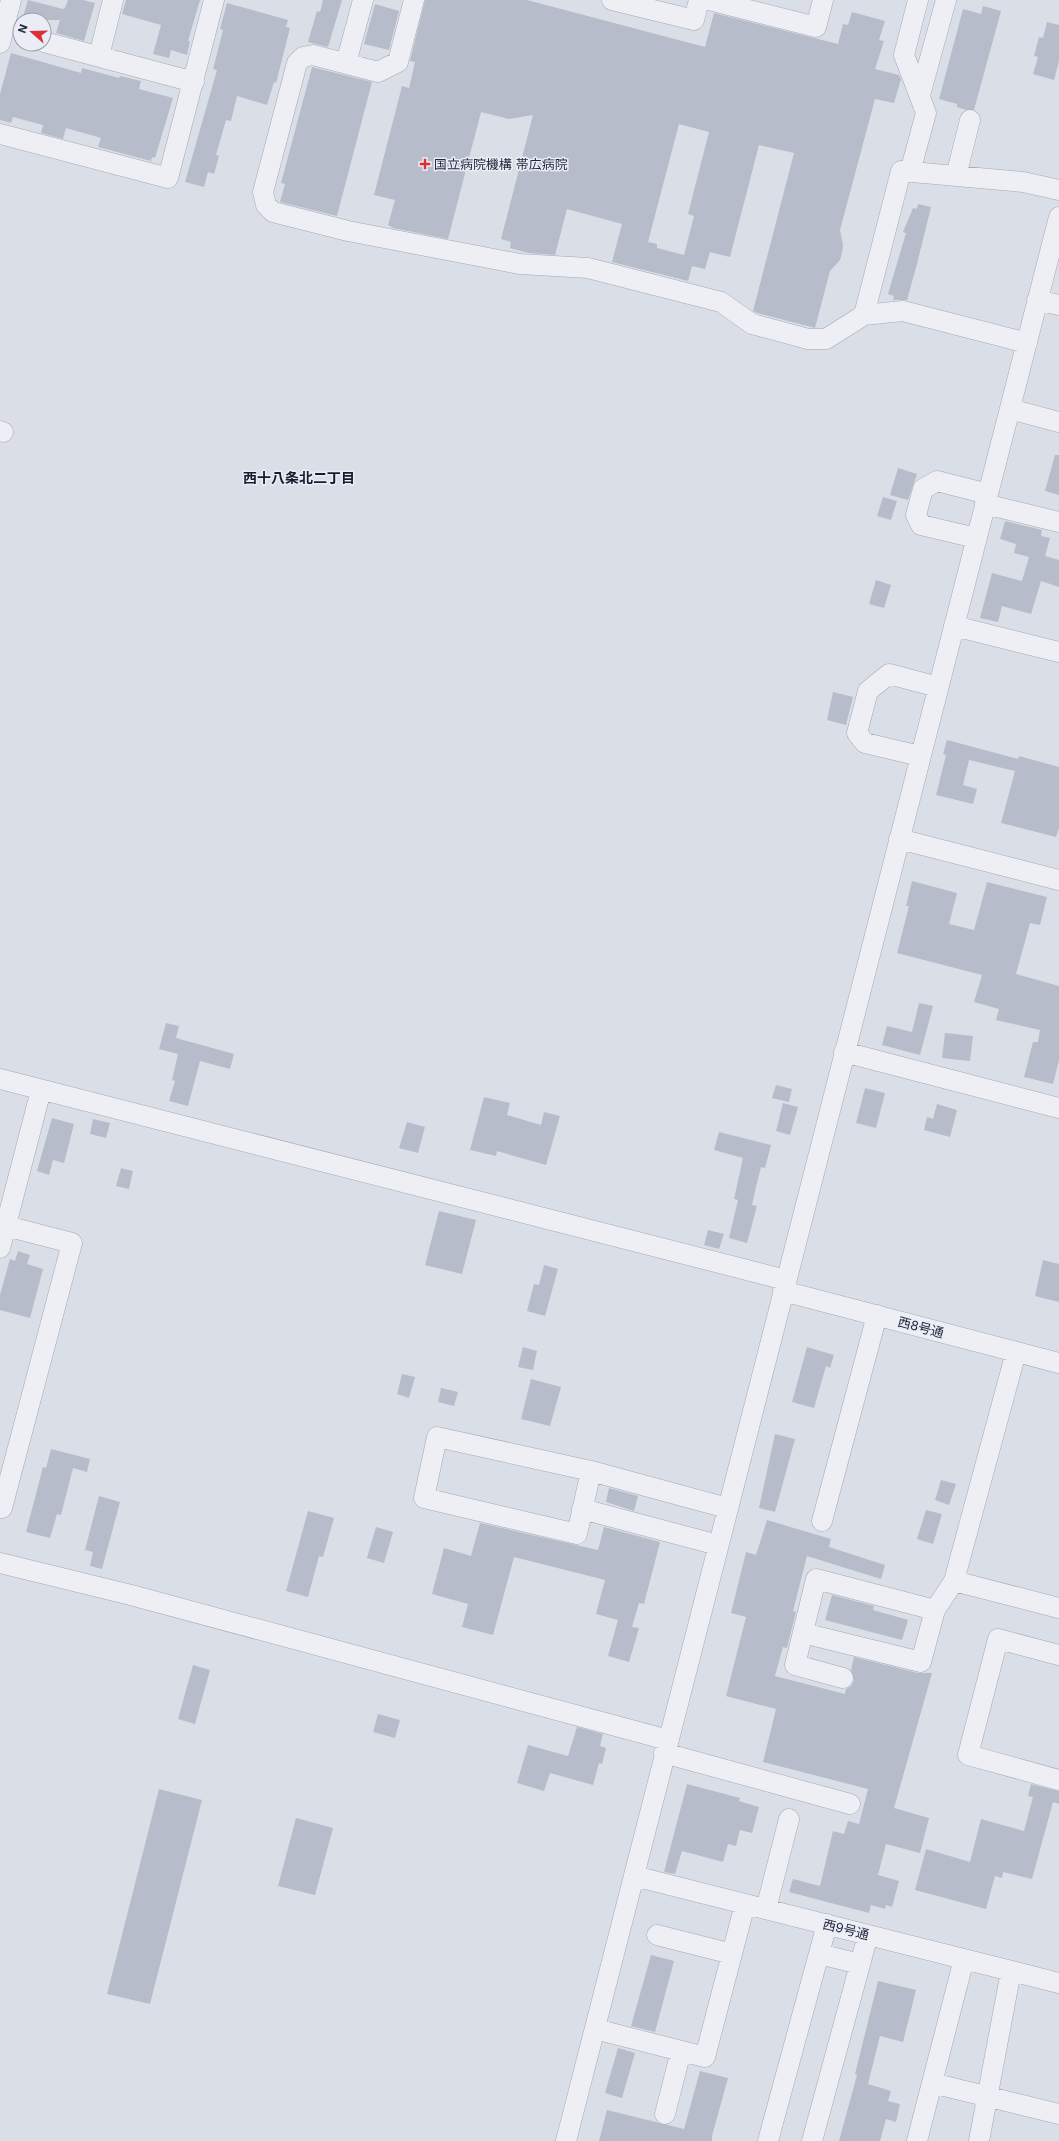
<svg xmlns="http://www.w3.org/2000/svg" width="1059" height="2141" font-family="Inter,'Noto Sans JP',sans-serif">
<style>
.building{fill:#b7bcca;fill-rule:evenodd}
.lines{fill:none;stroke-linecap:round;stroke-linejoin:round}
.minor-casing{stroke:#a3a8b4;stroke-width:21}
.minor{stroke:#edeff5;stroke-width:20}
.poi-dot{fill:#db3035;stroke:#eaedf5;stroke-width:1.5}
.labels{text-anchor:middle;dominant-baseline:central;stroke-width:3;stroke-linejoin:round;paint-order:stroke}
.poi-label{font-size:13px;fill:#232a3e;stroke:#eaedf5;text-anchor:start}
.street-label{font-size:13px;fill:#232a3e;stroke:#eaedf5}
.neighbourhood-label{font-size:14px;font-weight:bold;fill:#161b2e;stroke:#eaedf5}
</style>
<rect width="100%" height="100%" fill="#dadee7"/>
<path class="building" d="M28 0 63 9 65 8 68 0H83L95 3 84 41 56 33 60 20H22Z
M126 0H200L188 41H190L187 55 171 50 169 58 153 54 161 25 122 14Z
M323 0H342L328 47 308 42 317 11 320 12Z
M425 0H527L705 47 714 13 838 44 843 24 848 25 852 12 885 21 879 40 884 41 875 69 899 75 901 79 894 103 875 99 840 230 843 245 842 253 840 260 830 271 815 328 757 313 753 311 794 153 759 145 730 257 710 252 705 269 692 266 688 281 612 262 622 224 567 209 555 255 529 253 510 248 511 242 501 239 533 115 509 119 481 112 448 239 393 228 388 225 395 200 374 195 402 86 409 88 415 62 410 61ZM679 124 709 132 688 214 694 216 684 255 657 248V244L648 242Z
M227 3 288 20 286 27 290 28 276 83 274 82 267 105 237 96 231 121 226 120 216 155 219 156 214 174 208 172 204 187 185 182 217 70 213 69 223 30 220 29Z
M375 4 399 11 389 50 364 44Z
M983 6 1001 11 974 110H966L957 107V104L939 99 963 9 981 14Z
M1047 22 1059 25V61L1054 80 1033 74 1038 57 1034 56 1039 37 1043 38Z
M11 53 81 73 82 68 119 78 120 76 141 81 139 89 173 98 155 158 152 157 151 161 98 147 101 138 66 128 63 139 41 133 43 125 13 117 11 123 0 120V94Z
M312 67 372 82 337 216 280 202 285 184 281 183Z
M918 204 931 207 917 264 907 300H893L894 296 888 294 906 233 903 232 913 208 917 209Z
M1055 455H1059V495L1045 491Z
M898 468 917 474 908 500 890 495Z
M883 497 897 501 891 520 877 516Z
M1005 521 1042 530 1041 536 1050 538 1045 556 1059 560V587L1041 581 1031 614 1002 606 998 622 980 618 992 573 1022 581 1029 557 1014 553 1016 544 1000 539Z
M876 580 891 585 884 608 869 604Z
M833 692 853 697 846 725 827 720Z
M947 740 1018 759 1019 756 1059 767V828L1056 837 1001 823 1015 771 969 760 963 785 977 789 973 804 936 795 946 755 943 754Z
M912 881 957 893 949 924 974 930 987 882 1047 897 1040 925 1030 923 1016 974 1059 986V1060L1053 1084 1024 1077 1033 1042H1038L1040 1030 996 1020 999 1009 974 1002 982 975 897 953 909 906H906Z
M919 1003 933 1006 920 1055 882 1045 887 1026 912 1032Z
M166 1023 179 1026 176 1038 234 1054 230 1069 200 1061 188 1106 169 1101 175 1081 172 1080 178 1054 159 1049Z
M945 1033 973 1036 970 1061 942 1058Z
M776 1085 792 1089 789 1102 772 1098Z
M865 1088 885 1093 876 1128 856 1123Z
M484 1097 510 1103 507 1115 541 1125 544 1112 560 1116 546 1165 497 1151 496 1156 470 1150Z
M783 1103 798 1107 790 1135 776 1131Z
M937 1104 957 1110 950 1137 924 1130 927 1117 933 1119Z
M52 1118 74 1124 64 1163 53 1160 49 1175 37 1171Z
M93 1119 110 1123 106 1138 90 1134Z
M407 1122 425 1127 418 1153 399 1148Z
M719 1132 771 1145 765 1168 761 1167 755 1191 752 1205 757 1206 747 1243 729 1238 738 1200 734 1199 743 1158 714 1150Z
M121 1168 133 1171 129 1189 116 1186Z
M439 1211 476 1220 462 1274 425 1265Z
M708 1230 724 1234 719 1249 704 1245Z
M18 1251 30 1255 27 1264 43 1269 30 1318 0 1310V1295L10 1259 15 1261Z
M1043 1260 1059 1264V1302L1035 1296Z
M544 1265 558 1269 545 1316 527 1311 534 1284 539 1285Z
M523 1347 537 1351 533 1370 518 1367Z
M807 1347 834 1355 830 1368 826 1366 814 1408 792 1402Z
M402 1374 415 1377 409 1398 397 1394Z
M531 1379 561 1387 550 1426 521 1419Z
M441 1388 458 1392 454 1406 438 1402Z
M775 1434 795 1439 775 1512 759 1508Z
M51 1449 90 1459 87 1472 73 1468 61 1515 57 1514 50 1538 26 1532 43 1467 46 1468Z
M941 1480 956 1484 949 1505 935 1500Z
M609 1488 638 1496 634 1511 606 1502Z
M99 1496 120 1502 102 1569 90 1566 93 1552 85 1550Z
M926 1510 942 1514 933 1544 917 1539Z
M308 1511 334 1518 323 1557 319 1556 308 1597 286 1591Z
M767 1520 831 1539 829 1547 885 1565 881 1579 807 1556 793 1611 796 1612 787 1648 783 1647 775 1676 845 1694 846 1689 851 1686 854 1681 851 1670 854 1657 918 1673H932L894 1808 929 1818 920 1853 886 1844 878 1875 899 1881 892 1907 886 1905 885 1909 871 1905 869 1913 789 1892 793 1879 820 1886 833 1831 844 1834 848 1821 859 1824 868 1789 763 1762 776 1709 726 1696 746 1617 731 1613 746 1552 756 1555Z
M480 1523 598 1550 604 1527 660 1542 644 1604 639 1603 632 1627 639 1628 629 1662 608 1656 618 1620 596 1614 605 1580 514 1557 493 1635 462 1627 468 1604 432 1594 444 1548 471 1556Z
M376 1527 393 1532 384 1563 367 1558Z
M832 1595 874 1606 873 1610 908 1620 902 1640 825 1620Z
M193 1665 210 1670 195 1724 178 1719Z
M378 1714 400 1720 395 1738 373 1732Z
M577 1727 603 1734 600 1746 606 1748 602 1764 599 1763 593 1785 550 1773 544 1791 517 1783 528 1745 568 1756Z
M687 1784 740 1798 739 1801 759 1807 752 1833 740 1830 736 1846 728 1844 723 1862 682 1851 675 1874 664 1872Z
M1031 1784 1059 1791V1804L1053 1802 1032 1879 1003 1872 1002 1878 995 1876 986 1909 915 1890 926 1849 970 1862 981 1819 1024 1831 1033 1797 1028 1796Z
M159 1789 202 1800 150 2004 107 1994Z
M296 1818 333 1828 315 1895 278 1886Z
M651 1955 674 1961 655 2032 631 2026Z
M878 1981 916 1990 903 2042 880 2036 868 2084 891 2091 888 2101 900 2104 896 2122 886 2119 880 2141H839L857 2075 855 2074Z
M618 2048 635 2053 622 2098 605 2093Z
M700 2071 728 2078 712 2136V2141H599L607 2110 684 2129Z"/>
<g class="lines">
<g class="minor-casing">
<path id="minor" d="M414 0 398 62 378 72 313 55 303 57 297 63 263 192 266 205 273 212 348 231 520 264 588 268 721 302 752 324 808 339H826L864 315 903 311 1027 343
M612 0 694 20 699 0
M709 0 816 27 823 0
M44 42 194 82
M0 43 11 0
M99 56 113 0
M346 63 363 0
M920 95 946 0
M0 134 168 178 214 0
M910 172 926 113 904 55 918 0
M956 176 970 120
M1037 300 1059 305
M864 315 901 171 1023 182 1059 190
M1010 409 1059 422
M0 431 3 432
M985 504 1059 522
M976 538 921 525 916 515 923 489 937 481 988 494
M954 626 1059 652
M920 756 865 743 857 733 868 691 889 674 938 687
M899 839 1059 880
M844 1052 1059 1108
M0 1079 786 1280
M0 1248 41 1090
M783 1291 1059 1363
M1016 1352 954 1581 1059 1608
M591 1471 577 1534 424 1498 437 1437 591 1471 727 1508
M0 1508H2L72 1243 6 1226
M582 1509 718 1545
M822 1521 877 1315
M0 1563 131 1595 668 1740
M803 1633 921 1662 935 1610 954 1581
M1059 1655 998 1639 968 1755 1059 1780
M843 1678 795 1665 816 1579 935 1610
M664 1753 850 1804
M634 1876 1059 1983
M766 1909 789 1819
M657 1935 732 1954
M819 1954 860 1964
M595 2029 705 2057 745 1904
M932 2083 1059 2114
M665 2114 681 2051
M566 2141 1059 217
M768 2141 827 1924
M812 2141 868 1935
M917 2141 964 1959
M979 2141 1011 1971"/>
</g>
<use href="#minor" class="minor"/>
</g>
<path class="poi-dot" d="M423 158h4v4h4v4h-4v4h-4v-4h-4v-4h4z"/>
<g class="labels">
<g class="poi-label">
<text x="434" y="164">国立病院機構 帯広病院</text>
</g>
<g class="street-label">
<text transform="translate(921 1327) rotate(15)">西8号通</text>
<text transform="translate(846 1929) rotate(14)">西9号通</text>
</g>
<g class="neighbourhood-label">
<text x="299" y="477">西十八条北二丁目</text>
</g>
</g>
<g transform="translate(32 32) rotate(290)"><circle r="19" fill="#eaedf5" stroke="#9a9fac"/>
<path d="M0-3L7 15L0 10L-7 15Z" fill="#db3035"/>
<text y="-6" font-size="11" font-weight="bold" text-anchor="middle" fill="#232a3e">N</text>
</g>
</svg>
